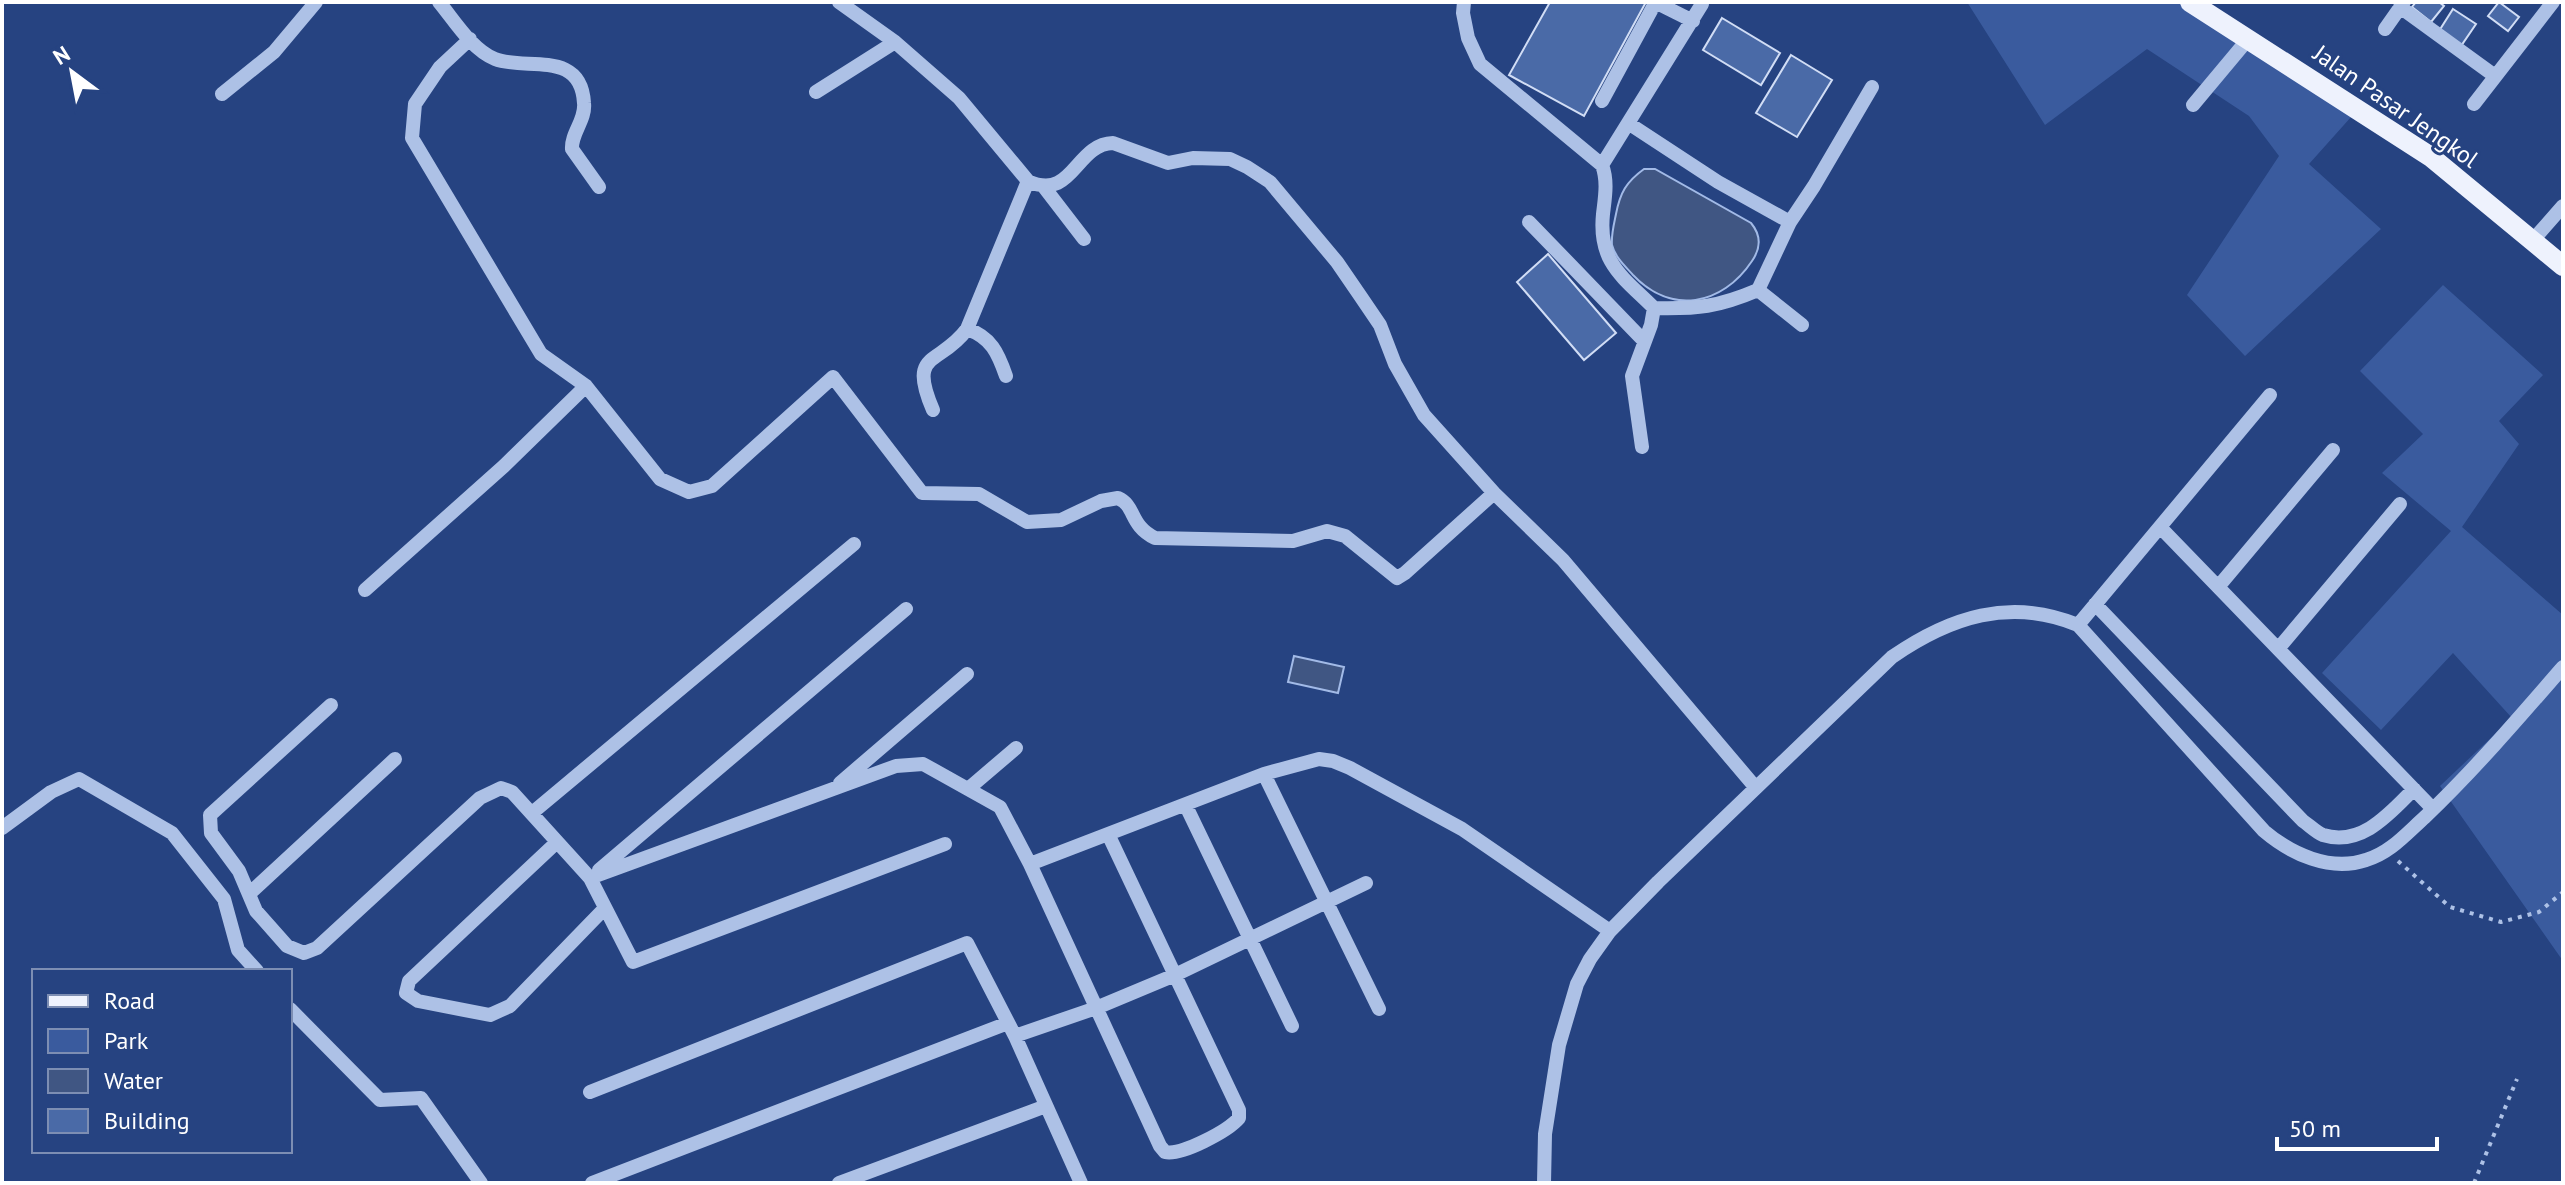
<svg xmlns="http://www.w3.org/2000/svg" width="2565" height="1185" font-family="'PT Sans',sans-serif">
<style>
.green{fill:#3a5b9e}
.water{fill:#405683;stroke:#a2bae7;stroke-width:2}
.building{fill:#4a6aa7;stroke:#d1ddf5;stroke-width:2}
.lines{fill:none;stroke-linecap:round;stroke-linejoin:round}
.path{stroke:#adc1e6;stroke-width:4;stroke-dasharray:4 6;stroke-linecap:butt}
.minor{stroke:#adc1e6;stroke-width:14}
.major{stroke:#eef2fd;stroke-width:20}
.labels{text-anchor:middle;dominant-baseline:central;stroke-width:6;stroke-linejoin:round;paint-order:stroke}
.street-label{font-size:24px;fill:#fff;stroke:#264381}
</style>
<rect width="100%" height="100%" fill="#264381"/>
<path class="green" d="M1967 2H2188L2360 107 2309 164 2381 229 2245 356 2187 295 2279 156 2249 116 2147 49 2045 125Z
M2443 285 2543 375 2499 421 2519 444 2462 527 2563 615V961L2440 786 2512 718 2453 653 2381 730 2322 673 2451 531 2382 473 2423 434 2360 371Z"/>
<path class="water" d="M1644 169H1655L1751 223C1761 235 1761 248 1752 261 1722 306 1671 315 1633 275 1625 266 1615 257 1612 245 1611 235 1614 224 1616 214 1620 193 1626 182 1644 169Z
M1294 656 1344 667 1338 693 1288 682Z"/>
<path class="building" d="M1550 2H1646L1584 116 1509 75Z
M2416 2H2439L2444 6 2431 22 2412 7Z
M2499 2 2519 17 2508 31 2488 16Z
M2453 9 2476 24 2461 46 2439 31Z
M1722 18 1780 53 1761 85 1703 50Z
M1791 55 1832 80 1797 137 1756 113Z
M1548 254 1616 333 1584 360 1517 282Z"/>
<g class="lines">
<path class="path" d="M2398 861 2450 907 2501 922 2539 912 2563 892
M2474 1183 2517 1079"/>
<path class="minor" d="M439 2C454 20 472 50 495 59 526 71 581 49 584 103 586 120 571 133 572 149L599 187
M839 2 895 42 959 98 1028 181C1073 202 1075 144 1113 143L1168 163 1193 158 1230 159 1247 167 1270 182 1337 262 1361 297 1380 325 1395 364 1424 415 1494 493 1563 560 1756 788
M1464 2 1463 13 1468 38 1480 64 1602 165C1608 181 1605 197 1603 214 1598 263 1623 277 1654 308L1651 325 1632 376 1642 447
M2400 7 2495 76
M2385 29 2404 2
M470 39 440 67 415 104 412 138 541 354 586 386 660 479 689 492 712 486 833 377 922 493 979 494 1027 522 1061 520 1101 501 1118 498C1136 506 1129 525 1155 538L1293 541 1327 531 1345 536 1397 578 1405 573 1494 493
M816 92 895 42
M222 94 274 52 316 2
M1602 101 1653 7 1659 4 1693 21
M2474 104 2553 2
M2193 105 2249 38
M1628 123 1718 182 1790 222 1814 186 1872 87
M1602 165 1702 4
M1044 187 1084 239
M1529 222 1644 341
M2533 240 2563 206
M1758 290 1802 325
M1654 308C1698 309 1718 307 1758 290L1790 222
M967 329C991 337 998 353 1006 376
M933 410C907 350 940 366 967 329L1028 181
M2160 527 2433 809
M2218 587 2333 450
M365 590 504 466 586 386
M2095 604 2303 821C2309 825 2317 833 2323 835 2362 847 2390 813 2414 789
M2078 625 2270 395
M2278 649 2400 504
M331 705 210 815 211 833 239 871 256 911 287 946 304 953 317 948 480 798 501 788 512 792 590 878 633 962 945 844
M1264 774 1379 1009
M840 783 967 674
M968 789 1016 748
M1186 806 1292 1026
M532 813 854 544
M2 828 51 792 79 779 172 833 224 899 238 950 257 971
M557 842 409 981 406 993 418 1001 490 1015 510 1006 605 908
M1030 864 1264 774 1319 759 1333 761 1350 768 1462 829 1610 931
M599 870 906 609
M590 878 896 766 923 764 1000 807 1030 864 1160 1146 1165 1152C1181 1156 1228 1131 1239 1118V1110L1108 834
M250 893 395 759
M290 1009 380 1100 421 1098 481 1183
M1015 1036 1096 1008 1175 975 1366 883
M590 1092 967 943 1015 1036 1081 1183
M592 1183 1008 1023
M839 1183 1046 1106
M1544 1183 1545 1134 1559 1045 1577 984 1590 959 1610 931 1658 882 1892 657C1950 617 2010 597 2078 625L2264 831C2291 854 2330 872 2366 860 2390 853 2406 834 2425 817 2474 770 2518 719 2563 667"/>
<path class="major" d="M2190 2 2431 157 2563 266"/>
</g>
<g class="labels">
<g class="street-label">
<text transform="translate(2396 106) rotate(35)">Jalan Pasar Jengkol</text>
</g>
</g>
<rect width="2565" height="1185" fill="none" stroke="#ffffff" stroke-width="8"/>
<rect x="32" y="969" width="260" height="184" fill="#264381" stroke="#7d8eb3" stroke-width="2"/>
<rect x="48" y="995" width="40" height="12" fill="#eef2fd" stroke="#7d8eb3" stroke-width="2"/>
<text x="104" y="1009" font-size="24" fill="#ffffff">Road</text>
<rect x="48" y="1029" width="40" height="24" fill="#3a5b9e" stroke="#7d8eb3" stroke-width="2"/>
<text x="104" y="1049" font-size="24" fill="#ffffff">Park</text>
<rect x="48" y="1069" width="40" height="24" fill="#405683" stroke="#7d8eb3" stroke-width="2"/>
<text x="104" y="1089" font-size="24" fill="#ffffff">Water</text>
<rect x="48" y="1109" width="40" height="24" fill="#4a6aa7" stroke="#7d8eb3" stroke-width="2"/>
<text x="104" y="1129" font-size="24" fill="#ffffff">Building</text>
<g transform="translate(72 72) rotate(328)" stroke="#264381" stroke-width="6" paint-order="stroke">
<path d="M0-6L14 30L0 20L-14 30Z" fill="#ffffff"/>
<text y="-12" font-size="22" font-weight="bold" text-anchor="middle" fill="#ffffff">N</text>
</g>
<path d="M2277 1137v12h160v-12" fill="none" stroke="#ffffff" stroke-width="4"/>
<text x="2289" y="1137" font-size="24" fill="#ffffff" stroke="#264381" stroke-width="6" paint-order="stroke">50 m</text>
</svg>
